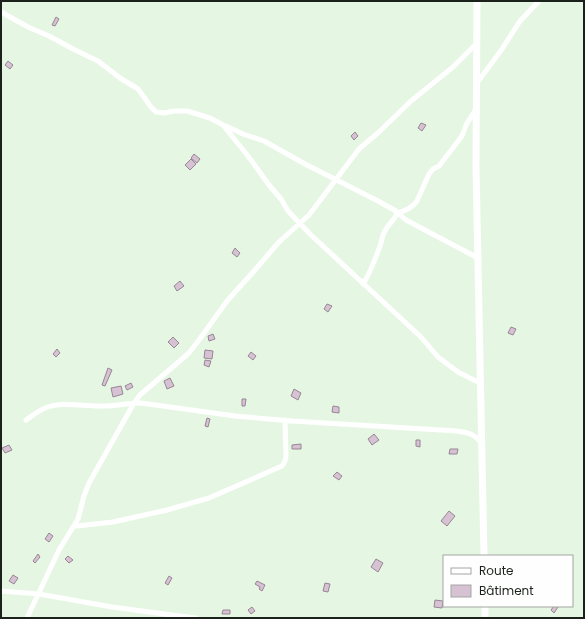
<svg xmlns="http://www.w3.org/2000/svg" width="585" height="619" font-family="Poppins,sans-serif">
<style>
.building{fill:#d6c2d3;stroke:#988596}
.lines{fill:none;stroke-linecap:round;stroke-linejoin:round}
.street{stroke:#fff;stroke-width:5}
.secondary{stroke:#fff;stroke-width:7}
</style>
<rect width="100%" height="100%" fill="#e5f7e3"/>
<path class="building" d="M56 17 59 19 55 26 52 25Z
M8 61 13 65 10 69 5 65Z
M421 123 426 125 422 131 418 128Z
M355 132 358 136 354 140 351 136Z
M194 154 200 159 197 163 191 158Z
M191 159 196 164 190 170 185 165Z
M235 248 240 253 237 257 232 253Z
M180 281 184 286 177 291 174 286Z
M327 304 332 306 328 312 324 309Z
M511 327 516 329 513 335 508 333Z
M213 334 215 339 209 341 208 336Z
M173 337 179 343 174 348 168 342Z
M57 349 60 353 56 357 53 354Z
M205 350 213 351 212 359 204 358Z
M251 352 256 356 253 360 248 356Z
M205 360 211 361 209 367 204 365Z
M108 368 112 370 105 386 102 385Z
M170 378 174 386 167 389 164 381Z
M131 383 133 387 127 390 125 386Z
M121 386 123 394 113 397 111 388Z
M294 389 301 393 298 400 291 396Z
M242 399H246L245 406H242Z
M333 406 339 407V413L332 412Z
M207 418 210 419 208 427 205 426Z
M374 434 379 440 372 445 368 439Z
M416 440H420V447L416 446Z
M301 444V449H292V445Z
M9 445 12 450 5 453 2 448Z
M450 449H458L457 454H449Z
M337 472 342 476 339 480 333 476Z
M449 511 455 516 447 526 441 521Z
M49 533 53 536 49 542 45 539Z
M38 554 40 557 35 563 33 561Z
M68 556 73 560 69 563 65 559Z
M376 559 383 563 378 572 371 567Z
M13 575 18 578 14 584 9 581Z
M169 576 172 578 168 585 165 583Z
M257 581 265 585 262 591 259 589 260 587 255 584Z
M325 583 330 584 328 592 323 591Z
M435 600 443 601 442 608 434 607Z
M554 606 558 607 554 613 551 610Z
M252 607 255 611 251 614 248 610Z
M223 610H230V614H222Z"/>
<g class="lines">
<path class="street" d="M1 12 28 27 49 36 75 50 98 61 120 78 138 89 144 97 151 107 156 112 164 113 174 111H187L210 118 223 125 248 156 269 185 281 199 288 211 311 235 421 337 438 357 458 372 480 383
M477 83 502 49 520 21 539 1
M226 126 243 134 264 141 305 164 378 201 396 211 406 220 478 258
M363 284C371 272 375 259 380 246 382 241 382 235 385 231 388 224 395 220 397 213 406 211 412 208 417 201L429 174 433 169 439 166 462 136 466 125 476 109
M26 420C32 416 38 411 45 408 63 401 85 407 104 406 116 406 129 403 141 403L235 416 292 421 457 431C468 433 473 433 481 442
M74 526H77L113 522 167 510 209 498 282 466 285 461 286 456 285 420
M1 591 39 594 112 607 179 616 196 618
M27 618 59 550 78 519 84 496 89 483 134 403 140 395 189 353 199 340 227 301 254 271 279 242 309 215 359 149 379 132 411 101 453 67 477 43"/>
<path class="secondary" d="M477 1 476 166 484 556
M485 606V618"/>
</g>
<rect width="585" height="619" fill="none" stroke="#1b221b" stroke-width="4"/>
<rect x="443" y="555" width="130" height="52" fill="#fefefe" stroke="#a3a6a3"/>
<rect x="451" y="568" width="20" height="6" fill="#ffffff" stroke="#a3a6a3"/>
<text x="479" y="575" font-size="12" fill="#1b221b">Route</text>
<rect x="451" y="585" width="20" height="12" fill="#d6c2d3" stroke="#a3a6a3"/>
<text x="479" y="595" font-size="12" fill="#1b221b">Bâtiment</text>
</svg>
